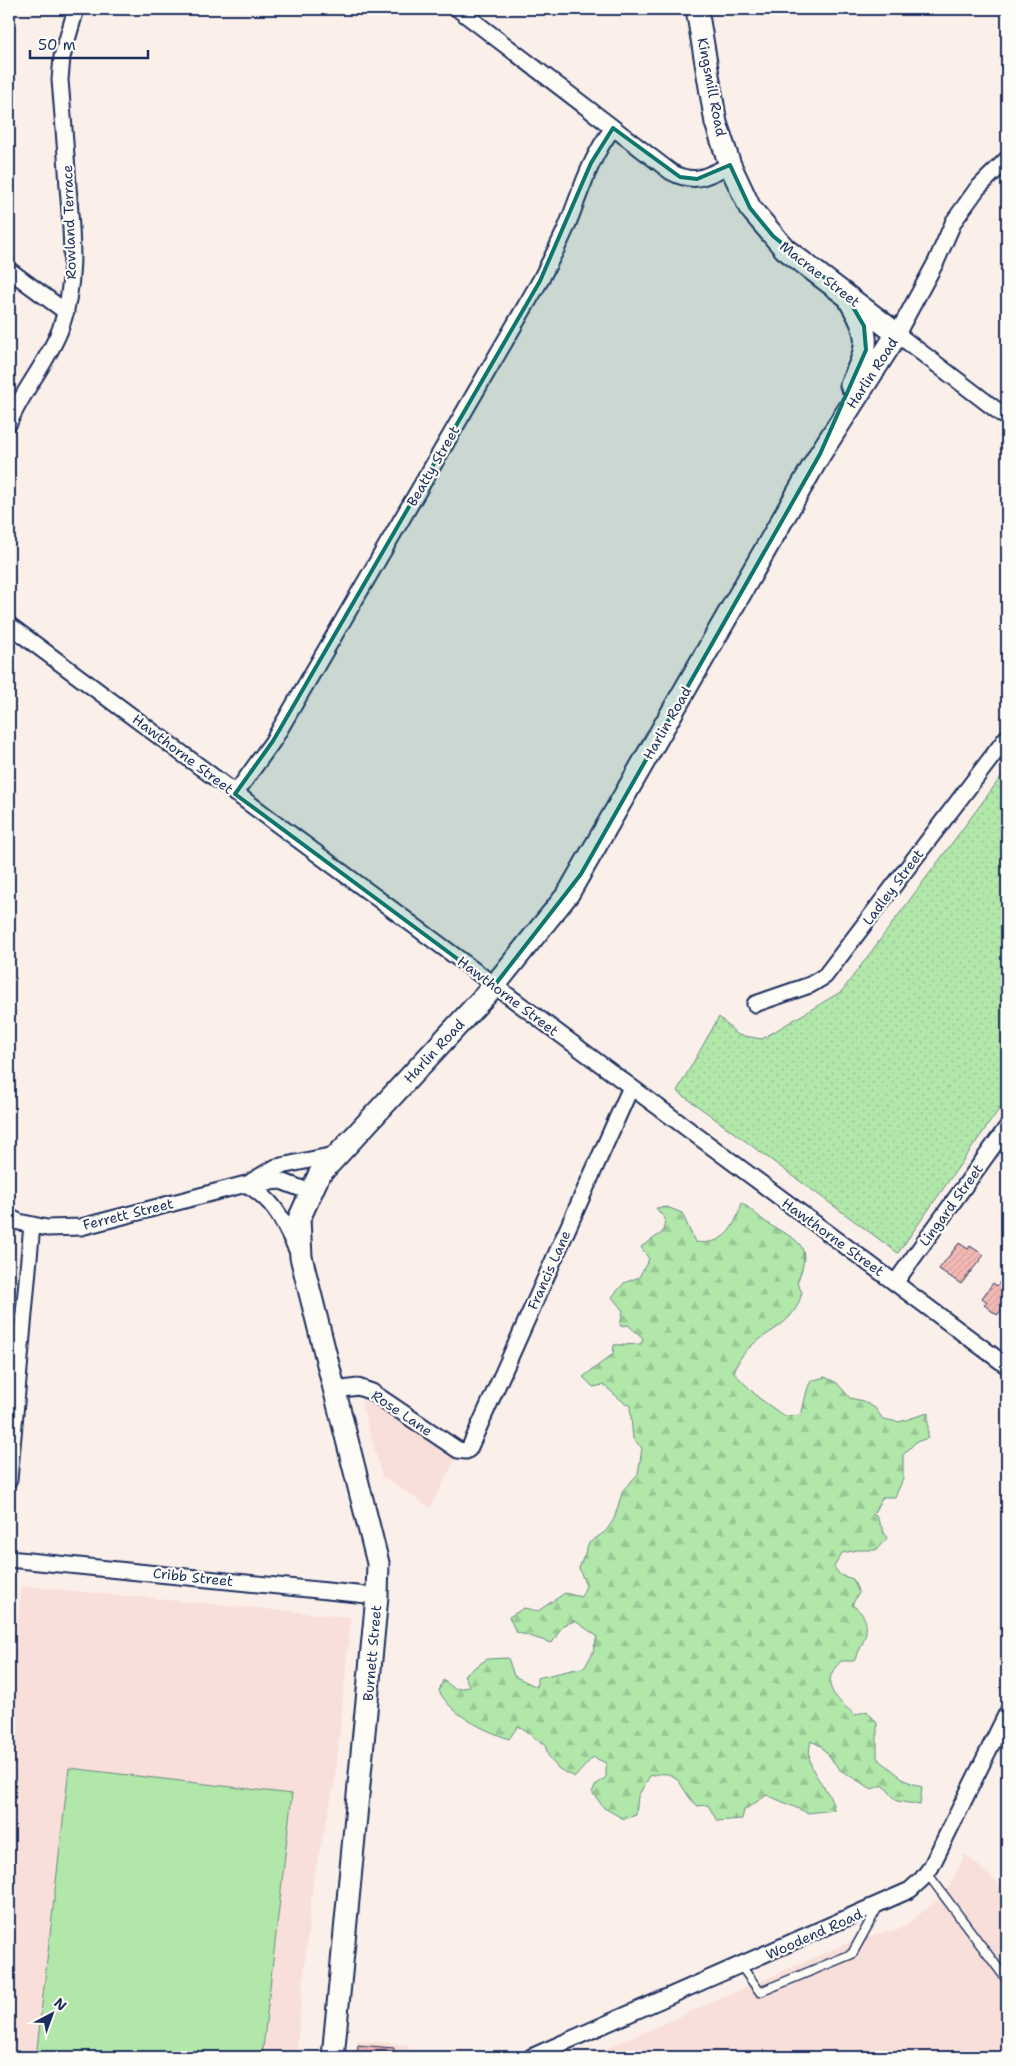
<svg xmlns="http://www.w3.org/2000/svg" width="1016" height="2066" font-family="'Shantell Sans',sans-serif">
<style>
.built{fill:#f9dfda}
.grass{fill:#b1e7a9;stroke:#668b84}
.forest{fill:url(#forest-firs);stroke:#668b84}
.park{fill:url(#park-dots);stroke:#668b84}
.building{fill:url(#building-hatch);stroke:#1b2f5e}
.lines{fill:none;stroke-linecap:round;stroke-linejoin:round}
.service-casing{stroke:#1b2f5e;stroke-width:11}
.minor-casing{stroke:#1b2f5e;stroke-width:19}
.secondary-casing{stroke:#1b2f5e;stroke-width:25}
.service{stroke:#fdfcf7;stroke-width:8}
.minor{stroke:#fdfcf7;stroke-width:15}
.secondary{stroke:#fdfcf7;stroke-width:21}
.marked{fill:#0f766e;fill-opacity:0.2;stroke:#0f766e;stroke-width:4;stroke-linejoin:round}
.labels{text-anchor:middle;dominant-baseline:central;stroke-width:4.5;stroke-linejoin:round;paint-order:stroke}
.street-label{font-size:14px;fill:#1b2f5e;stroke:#fdfcf7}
</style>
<defs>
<pattern id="forest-firs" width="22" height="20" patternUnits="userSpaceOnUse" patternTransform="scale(1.25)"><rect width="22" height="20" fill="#b1e7a9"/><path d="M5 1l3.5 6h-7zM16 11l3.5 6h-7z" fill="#98c694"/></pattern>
<pattern id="park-dots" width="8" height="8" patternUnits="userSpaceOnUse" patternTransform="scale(1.25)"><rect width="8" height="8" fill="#b1e7a9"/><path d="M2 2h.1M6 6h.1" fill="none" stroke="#98c694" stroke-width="1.8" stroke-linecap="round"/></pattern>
<pattern id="building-hatch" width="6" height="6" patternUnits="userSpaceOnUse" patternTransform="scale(1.25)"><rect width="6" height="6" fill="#f5b9b4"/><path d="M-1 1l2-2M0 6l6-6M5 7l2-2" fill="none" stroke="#d19f9d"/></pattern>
</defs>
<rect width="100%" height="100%" fill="#fbefea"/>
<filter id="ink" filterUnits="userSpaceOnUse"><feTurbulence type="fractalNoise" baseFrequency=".02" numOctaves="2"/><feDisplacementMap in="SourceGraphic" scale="10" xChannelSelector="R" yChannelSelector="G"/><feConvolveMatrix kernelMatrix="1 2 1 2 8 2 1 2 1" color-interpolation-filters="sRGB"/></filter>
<g filter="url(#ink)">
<path class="built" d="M371 1400 456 1458 430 1508 382 1476 361 1402Z
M21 1586 351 1617 335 1781 313 1882 296 2057H9V1716Z
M965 1854 1007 1891V2057H587L854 1940 902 1928 940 1898 950 1886Z
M358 2040 408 2045 410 2057H357Z"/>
<path class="grass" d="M69 1768 292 1794 262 2057H36Z"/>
<path class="forest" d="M742 1203C753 1210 760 1219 770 1225 800 1242 813 1244 797 1283L802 1292C793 1336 745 1331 734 1373L759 1398 784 1416 801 1415C805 1403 805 1391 811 1381L825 1377 837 1383 850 1398 863 1401 875 1408 883 1419 899 1422 928 1413V1438L916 1442 903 1455V1479L895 1497H883L873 1514 876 1516 887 1538 876 1550H857L842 1553 834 1567 840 1575 853 1579 859 1593 852 1605C876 1621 865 1639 854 1661H841C817 1685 837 1699 855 1715L867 1711 877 1723V1758L906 1781 922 1787 920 1805 897 1801 883 1785 872 1789 840 1770 821 1746 811 1741C802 1775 831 1784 834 1810L808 1813 767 1795 744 1810 742 1819 717 1821 708 1805 698 1806C678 1791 683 1766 650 1776L638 1796 636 1815 624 1819 604 1808 592 1792 596 1785 606 1777V1763L593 1757 575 1777 559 1769 549 1758 545 1745 518 1726 509 1739C484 1730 452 1716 439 1691L443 1680 455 1689 470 1687 464 1675 487 1659 508 1658 514 1676 537 1687V1678L585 1667 593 1652 597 1636 575 1621 563 1625 552 1643 516 1632 509 1617 524 1608 538 1611 565 1593 581 1597 586 1586 579 1568 589 1543 606 1531 614 1519 623 1490 638 1474 642 1448 633 1439 630 1406C619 1400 613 1392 603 1385L593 1387 583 1377 613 1354 614 1345 641 1344 643 1338 628 1325 620 1326 623 1311 612 1297 624 1283 639 1277 649 1259 641 1247 663 1232 665 1219 656 1208 667 1207 682 1213 695 1242C725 1246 734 1228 742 1203Z"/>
<path class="park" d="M1007 769V1098L898 1253 677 1091 719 1017 738 1035 762 1039 842 991Z"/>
<path class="building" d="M959 1243 968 1249 970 1246 984 1255 961 1284 939 1269Z
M1007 1272V1318L1000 1312 997 1315 984 1305 987 1302 982 1298 993 1283 997 1286Z
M358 2045 394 2048V2057H357Z"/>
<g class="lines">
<g class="service-casing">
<path id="service" d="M927 1873 1007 1980
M741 1966 760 1992 852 1954 879 1905"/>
</g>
<g class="minor-casing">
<path id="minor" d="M458 9 671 172C695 185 707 176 730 165
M1007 159 977 189 954 221 936 262 897 334 1007 418
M9 270 66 312
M9 423C23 390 47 363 60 330 77 283 72 236 68 187 66 151 63 116 60 80L62 57 76 9
M9 625 1007 1366
M235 794 273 741 540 281C549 263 559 245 567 226 581 191 590 158 613 128
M755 1004 810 985 825 976 1007 737
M252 1181 276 1167 339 1154
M246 1184C277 1202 283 1222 298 1252
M9 1217 19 1222 47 1228 81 1227 246 1184 281 1181 310 1192
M895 1283 1007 1127
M335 1390 358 1387 372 1392 458 1450 466 1451 469 1449 631 1087
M9 1480 32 1225
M9 1559 377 1596
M531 2057 910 1890 922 1879 931 1867 1007 1713"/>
</g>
<g class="secondary-casing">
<path id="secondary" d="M851 385C867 349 873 338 851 303
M333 2057 377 1596 378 1563 301 1257 299 1219 319 1175 494 986 568 894 820 454 897 334 785 249 750 208 730 165 716 123 697 9"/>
</g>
<use href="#service" class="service"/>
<use href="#minor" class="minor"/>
<use href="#secondary" class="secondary"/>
</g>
</g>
<path class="marked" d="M613 128 680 177 697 179 730 165 750 208 773 236 846 295 864 326 866 350 820 454 581 874 494 986 235 794 273 741 540 281 591 163Z"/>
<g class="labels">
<g class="street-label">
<text transform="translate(712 87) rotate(79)">Kingsmill Road</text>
<text transform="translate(69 222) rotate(-92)">Rowland Terrace</text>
<text transform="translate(820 274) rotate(38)">Macrae Street</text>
<text transform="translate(872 373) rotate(-57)">Harlin Road</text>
<text transform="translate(433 466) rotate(-60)">Beatty Street</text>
<text transform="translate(667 723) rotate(-60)">Harlin Road</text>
<text transform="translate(183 754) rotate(37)">Hawthorne Street</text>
<text transform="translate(893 887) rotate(-53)">Ladley Street</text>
<text transform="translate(508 996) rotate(37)">Hawthorne Street</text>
<text transform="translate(434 1051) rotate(-47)">Harlin Road</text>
<text transform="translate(951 1205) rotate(-54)">Lingard Street</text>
<text transform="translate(128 1214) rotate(-14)">Ferrett Street</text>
<text transform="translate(833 1237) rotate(36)">Hawthorne Street</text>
<text transform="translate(549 1270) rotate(-66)">Francis Lane</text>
<text transform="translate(402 1413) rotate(34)">Rose Lane</text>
<text transform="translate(193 1577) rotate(6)">Cribb Street</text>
<text transform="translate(372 1653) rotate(-85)">Burnett Street</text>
<text transform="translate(814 1934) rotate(-24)">Woodend Road</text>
</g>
</g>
<rect width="1016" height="2066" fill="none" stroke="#fdfcf7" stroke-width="30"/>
<rect x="15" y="15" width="986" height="2036" fill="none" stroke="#1b2f5e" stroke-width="2" filter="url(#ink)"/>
<g transform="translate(52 2014) rotate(41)" stroke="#fdfcf7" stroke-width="4" paint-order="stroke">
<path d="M0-4L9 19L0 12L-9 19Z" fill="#1b2f5e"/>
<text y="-8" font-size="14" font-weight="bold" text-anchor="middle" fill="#1b2f5e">N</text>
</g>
<path d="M30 50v8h118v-8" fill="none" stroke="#1b2f5e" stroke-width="2.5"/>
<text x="38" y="50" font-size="15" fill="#1b2f5e" stroke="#fdfcf7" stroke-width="4" paint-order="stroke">50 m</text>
</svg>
